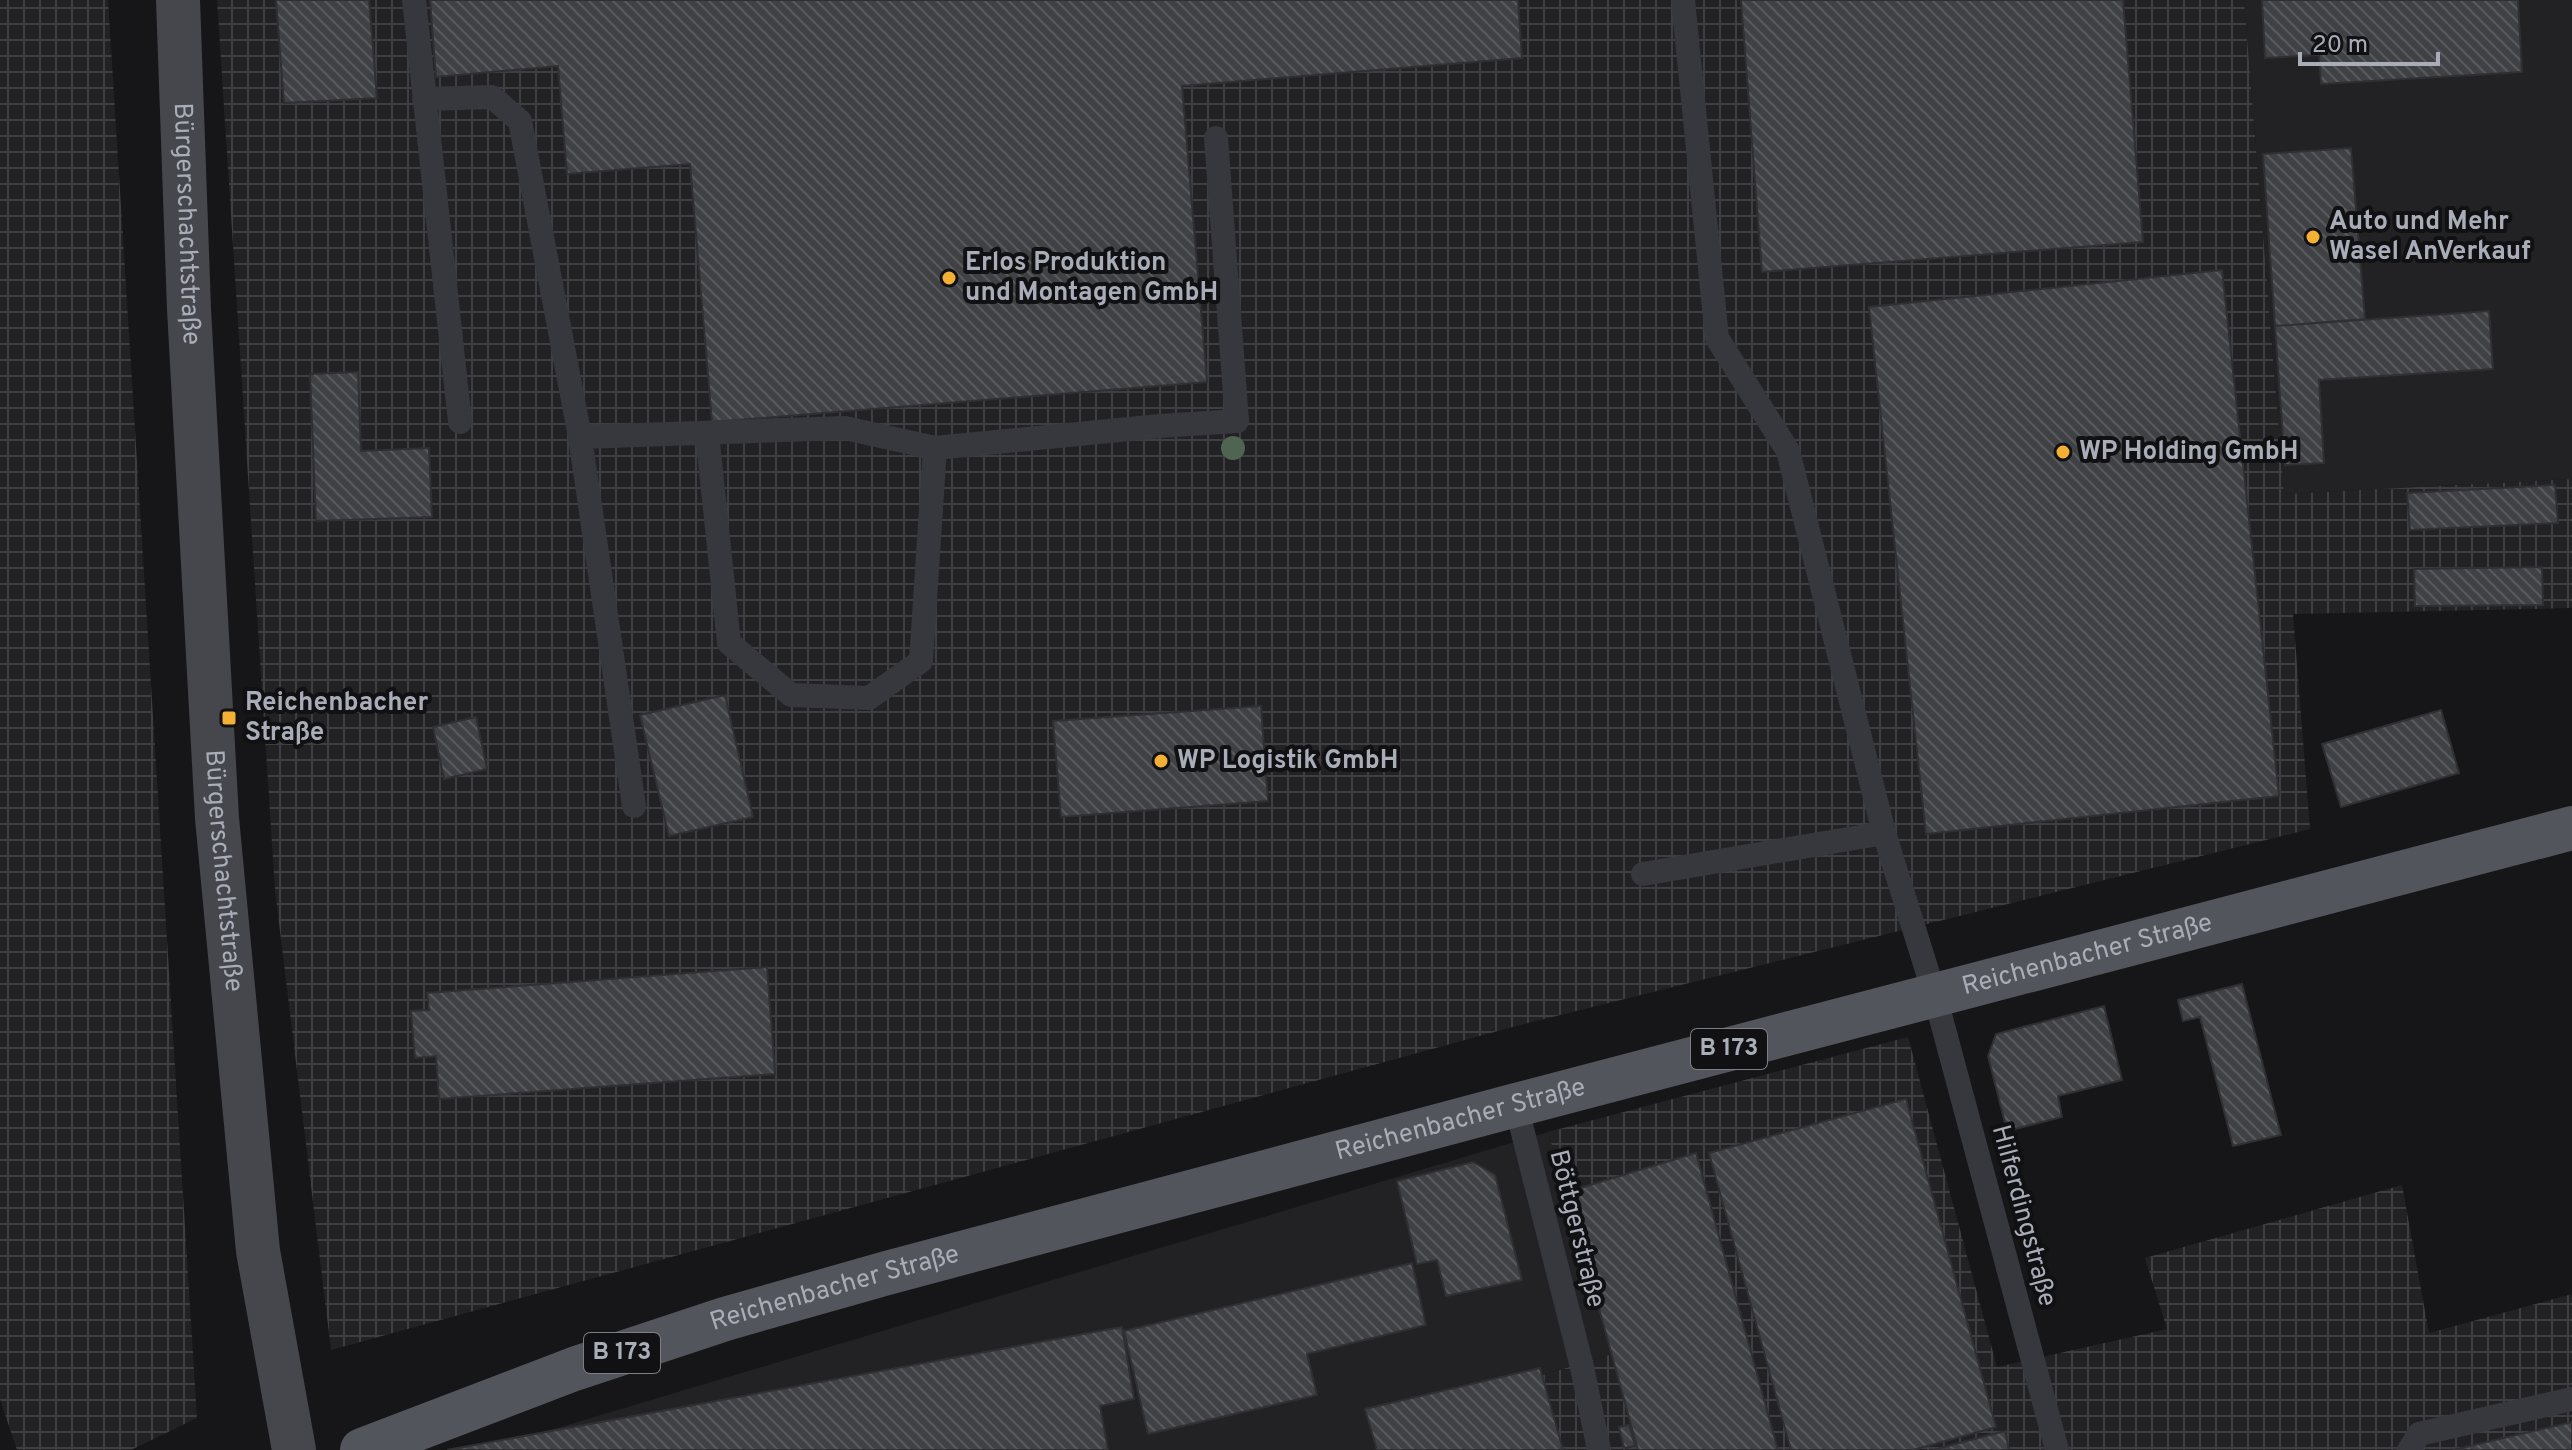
<svg xmlns="http://www.w3.org/2000/svg" width="2572" height="1450" font-family="Overpass,sans-serif">
<style>
.built{fill:#222225}
.industrial{fill:url(#industrial-grid)}
.building{fill:url(#building-back-hatch);stroke:#303034;stroke-width:2}
.lines{fill:none;stroke-linecap:round;stroke-linejoin:round}
.service{stroke:#37383d;stroke-width:24}
.secondary{stroke:#45474d;stroke-width:44}
.primary{stroke:#53555c;stroke-width:44}
.tree{fill:#506452}
.poi-dot{fill:#f2b134;stroke:#111113;stroke-width:3}
.labels{text-anchor:middle;dominant-baseline:central;stroke-width:8;stroke-linejoin:round;paint-order:stroke}
.shield{fill:#111113;stroke:#7b7e86;stroke-width:2}
.shield-label{font-size:24px;font-weight:bold;fill:#a8adb8}
.poi-label{font-size:26px;font-weight:bold;fill:#a8adb8;stroke:#111113;text-anchor:start}
.street-label{font-size:26px;fill:#a8adb8;stroke:#111113}
</style>
<defs>
<pattern id="industrial-grid" width="8" height="8" patternUnits="userSpaceOnUse" patternTransform="scale(2)"><rect width="8" height="8" fill="#222225"/><path d="M0 4h8M4 0v8" fill="none" stroke="#3f3f43"/></pattern>
<pattern id="building-back-hatch" width="6" height="6" patternUnits="userSpaceOnUse" patternTransform="scale(2)"><rect width="6" height="6" fill="#404145"/><path d="M-1 5l2 2M0 0l6 6M5-1l2 2" fill="none" stroke="#595a5e"/></pattern>
</defs>
<rect width="100%" height="100%" fill="#161618"/>
<path class="built" d="M2244 0H2572V479L2284 494Z
M1548 1132 1612 1354 1542 1375 1540 1368 1365 1409 1376 1450H484Z"/>
<path class="industrial" d="M0 0H108L197 1418 131 1450H17L0 1399Z
M217 0H2244L2284 494 2572 479V608L2293 614 2310 829 1520 1025 331 1350 275 890Z
M1908 1037 1997 1367 2167 1329 2145 1258 2402 1185 2429 1333 2572 1294V1450H1376L1365 1409 1540 1368 1543 1375 1612 1354 1548 1132Z"/>
<path class="building" d="M276 0H369L377 98 284 103Z
M430 0H1518L1522 58 1182 86 1207 382 712 422 690 164 567 174 558 66 436 77Z
M1741 0H2123L2143 242 1762 272Z
M2262 0H2518L2522 72 2321 84 2319 55 2265 58Z
M2351 148 2365 319 2275 326 2263 154Z
M2222 270 2279 796 1926 834 1869 307Z
M2489 311 2493 369 2319 380 2324 463 2285 465 2275 326Z
M358 372 361 451 429 448 432 517 316 521 310 374Z
M2555 485 2558 523 2410 530 2407 493Z
M2542 567 2543 605 2415 606 2414 569Z
M725 695 753 817 669 836 640 715Z
M1261 706 1268 801 1061 817 1053 721Z
M2441 710 2459 773 2341 807 2322 744Z
M476 717 487 769 444 779 433 727Z
M767 967 775 1074 439 1099 436 1056 415 1058 411 1011 429 1010 427 993Z
M2242 984 2281 1135 2233 1146 2200 1017 2183 1021 2178 1000Z
M2104 1006 2122 1080 2058 1096 2062 1117 2007 1131 1988 1056 1996 1034Z
M1906 1099 1996 1427 1913 1450H1791L1709 1153Z
M1696 1153 1778 1450H1638L1567 1192Z
M1473 1162 1495 1175 1522 1280 1446 1296 1437 1260 1417 1264 1397 1181Z
M1412 1263 1426 1325 1307 1354 1317 1395 1148 1434 1124 1331Z
M1122 1327 1134 1399 1100 1406 1108 1450H447Z
M1540 1368 1563 1450H1377L1365 1409Z
M2572 1422V1450H2453Z
M1629 1425 1635 1446 1624 1448 1619 1427Z
M2005 1431 2009 1450H1933Z"/>
<g class="lines">
<path class="service" d="M414 0 460 422
M1683 0 1717 338 1788 451 1884 833 1935 996 2057 1450
M424 99 492 97 520 121 580 437 634 806
M707 433 729 643 791 695 869 698 921 661 935 448
M580 437 845 428 935 448 1160 426 1237 421 1216 138
M1643 874 1884 833
M1516 1105 1582 1367 1599 1450
M2409 1450 2419 1434 2572 1399"/>
<path class="secondary" id="s1" d="M178 0 189 309 217 818 258 1251 294 1450"/>
<path class="primary" id="s2" d="M362 1450 574 1369 725 1319 887 1273 1516 1105 2572 828"/>
</g>
<circle class="tree" cx="1233" cy="448" r="12"/>
<g class="poi-dot">
<circle cx="2313" cy="237" r="8"/>
<circle cx="949" cy="278" r="8"/>
<circle cx="2063" cy="452" r="8"/>
<rect x="221" y="710" width="16" height="16" rx="4"/>
<circle cx="1161" cy="761" r="8"/>
</g>
<g class="labels">
<g class="shield">
<rect x="1691" y="1029" width="76" height="40" rx="6"/>
<rect x="584" y="1333" width="76" height="40" rx="6"/>
</g>
<g class="shield-label">
<text x="1729" y="1049">B 173</text>
<text x="622" y="1353">B 173</text>
</g>
<g class="poi-label">
<text x="2329" y="222">Auto und Mehr<tspan x="2329" dy="30">Wasel AnVerkauf</tspan></text>
<text x="965" y="263">Erlos Produktion<tspan x="965" dy="30">und Montagen GmbH</tspan></text>
<text x="2079" y="452">WP Holding GmbH</text>
<text x="245" y="703">Reichenbacher<tspan x="245" dy="30">Straße</tspan></text>
<text x="1177" y="761">WP Logistik GmbH</text>
</g>
<g class="street-label">
<text stroke="none"><textPath href="#s1" startOffset="224">Bürgerschachtstraße</textPath></text>
<text stroke="none"><textPath href="#s1" startOffset="872">Bürgerschachtstraße</textPath></text>
<text stroke="none"><textPath href="#s2" startOffset="1796">Reichenbacher Straße</textPath></text>
<text stroke="none"><textPath href="#s2" startOffset="1148">Reichenbacher Straße</textPath></text>
<text transform="translate(2023 1216) rotate(75)">Hilferdingstraße</text>
<text transform="translate(1576 1229) rotate(76)">Böttgerstraße</text>
<text stroke="none"><textPath href="#s2" startOffset="500">Reichenbacher Straße</textPath></text>
</g>
</g>
<path d="M2300 52v12h138v-12" fill="none" stroke="#a8adb8" stroke-width="4"/>
<text x="2312" y="52" font-size="24" fill="#a8adb8" stroke="#111113" stroke-width="6" paint-order="stroke">20 m</text>
</svg>
